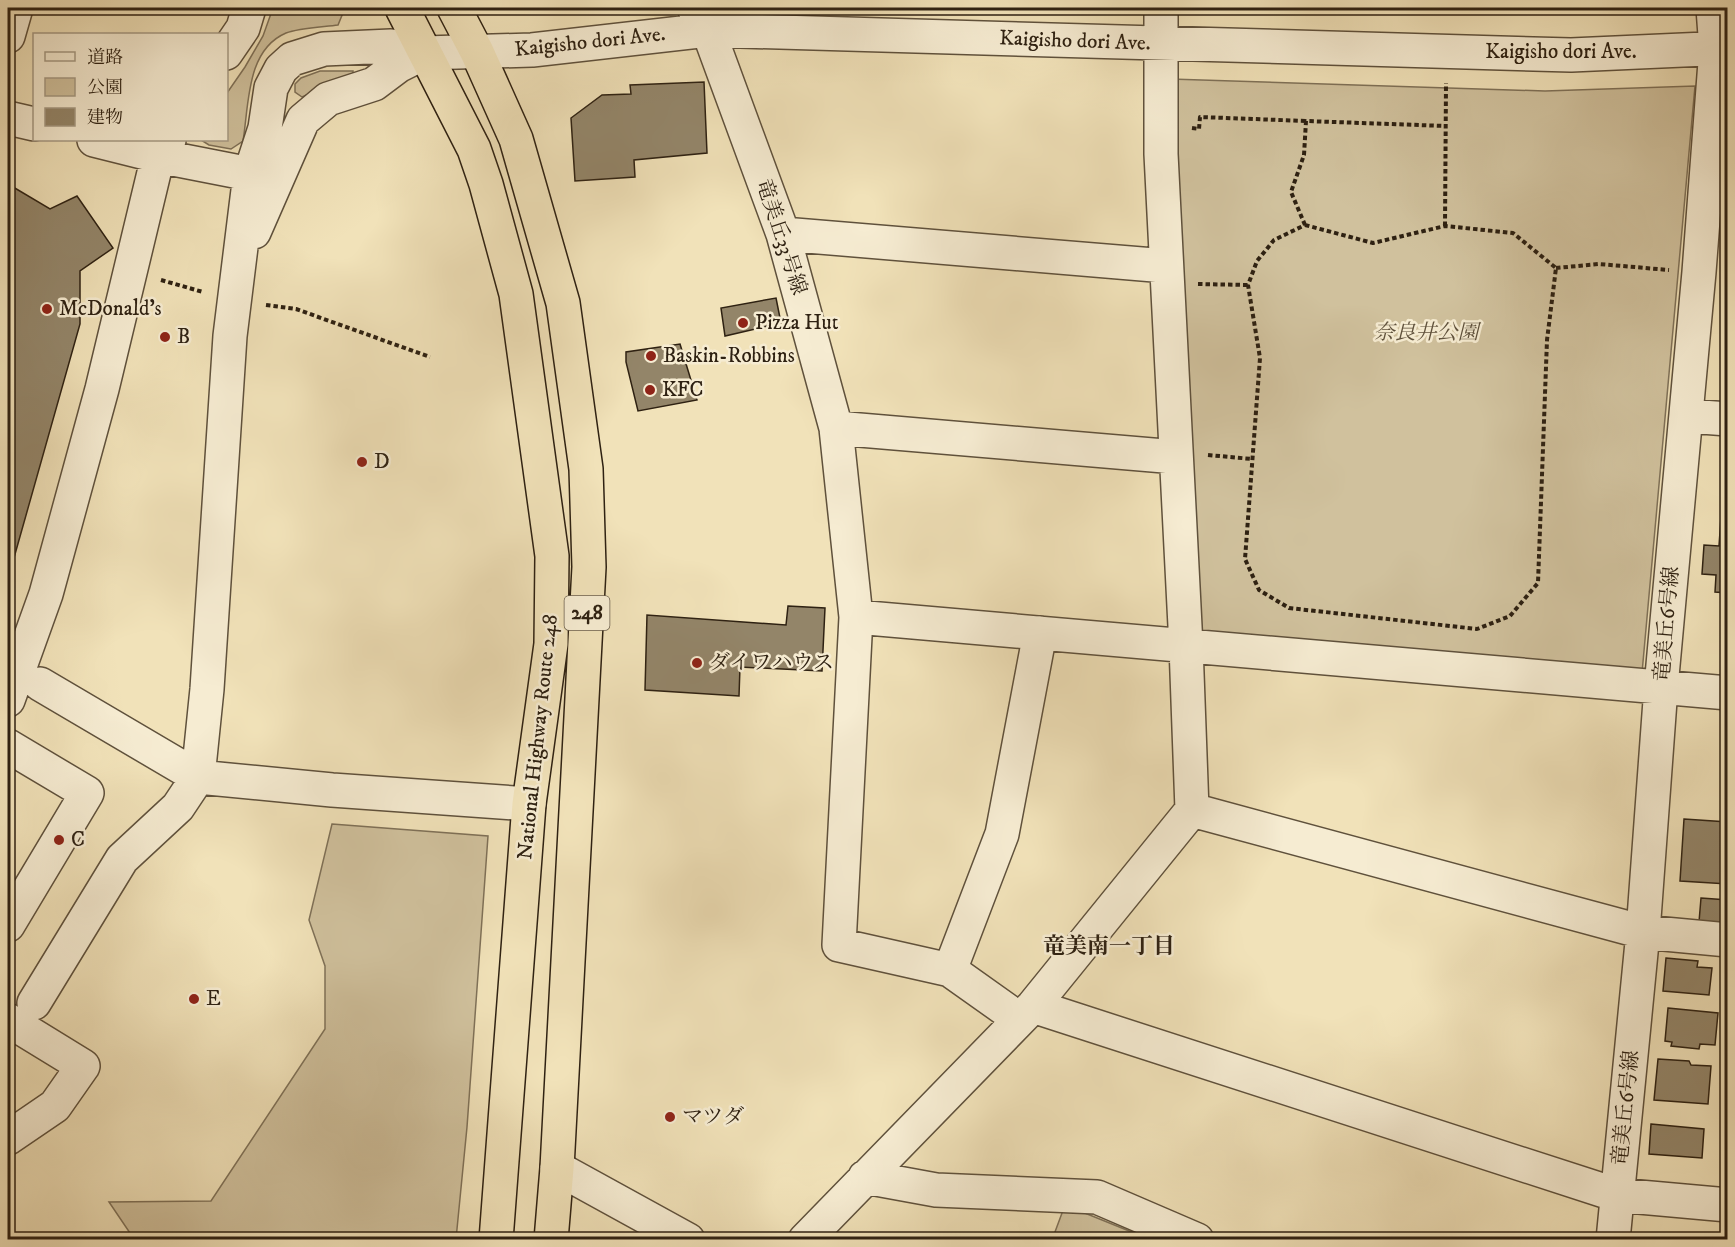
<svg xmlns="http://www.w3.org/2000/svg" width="1735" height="1247" font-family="'IM FELL DW Pica','Noto Serif JP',serif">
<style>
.green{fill:#d0c19d;stroke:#7f7158;stroke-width:1.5}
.building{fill:#938569;stroke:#2e2112;stroke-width:1.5}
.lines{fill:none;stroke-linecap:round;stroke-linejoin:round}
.minor-casing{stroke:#5f513c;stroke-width:36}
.highway-casing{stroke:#2e2112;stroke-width:36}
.path{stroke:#2e2112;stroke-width:4;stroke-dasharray:4.5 3;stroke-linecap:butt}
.minor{stroke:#f6ecd2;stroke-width:33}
.highway{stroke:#f1e2b9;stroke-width:33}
.poi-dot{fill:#8f2418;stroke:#f6ecd2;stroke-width:2}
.labels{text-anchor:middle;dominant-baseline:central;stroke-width:5;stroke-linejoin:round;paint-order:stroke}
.shield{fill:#f6ecd2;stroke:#6a5e4c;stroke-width:1.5}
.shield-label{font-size:20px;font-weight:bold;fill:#2e2112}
.street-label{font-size:21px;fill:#2e2112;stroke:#f6ecd2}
.poi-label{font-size:21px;fill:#2e2112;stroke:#f6ecd2;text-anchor:start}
.park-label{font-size:21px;font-style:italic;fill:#5f513c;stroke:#f6ecd2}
.neighbourhood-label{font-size:22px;font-weight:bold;fill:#2e2112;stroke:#f6ecd2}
</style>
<rect width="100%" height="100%" fill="#f1e2b9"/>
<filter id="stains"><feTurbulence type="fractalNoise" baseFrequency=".00333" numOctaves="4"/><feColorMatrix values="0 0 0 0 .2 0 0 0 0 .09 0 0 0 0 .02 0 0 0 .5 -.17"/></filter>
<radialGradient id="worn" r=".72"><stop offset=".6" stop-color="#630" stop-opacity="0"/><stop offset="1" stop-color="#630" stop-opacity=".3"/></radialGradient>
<path class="green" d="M273 8H345L338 25C323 27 299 28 286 33 246 50 249 105 243 141L231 149 209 145 201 140H226L227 93 245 67 263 36Z
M320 71H353V75L302 97 295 92V84L301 78Z
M1170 79 1545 91 1695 86 1642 673 1194 636Z
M332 824 488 836 467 1127 456 1239H134L109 1202 211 1201 325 1029V966L309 920Z
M1065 1205 1149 1239 1052 1240Z"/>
<path class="building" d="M704 82 707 153 634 160 635 177 575 181 571 118 602 95 631 94 630 85Z
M8 184 50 209 77 196 113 248 80 271V324L8 579Z
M776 298 781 323 725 336 721 308Z
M680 344 697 400 638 411 626 362V352Z
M1728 498V593L1715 592 1716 575 1702 574 1704 545 1719 546 1722 503Z
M788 606 825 608 822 671 740 667 739 696 645 690 647 615 786 625Z
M1684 819 1728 822V884L1680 881Z
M1701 898 1728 900V924L1699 922Z
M1666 958 1698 961 1697 967 1712 968 1709 995 1663 991Z
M1668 1008 1718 1013 1715 1045 1700 1044 1699 1049 1671 1046 1672 1042 1665 1041Z
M1658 1059 1689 1061 1691 1065 1711 1066 1708 1104 1654 1100Z
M1651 1124 1704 1129 1702 1158 1649 1154Z"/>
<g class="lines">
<g class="minor-casing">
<path id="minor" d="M694 8 708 30 783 234 836 428 856 617 839 945 950 970 1019 1019
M8 36 16 8
M226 53 243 28 249 8
M8 118 34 124
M94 140 158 156 250 174
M254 232 303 120 328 99 374 84 398 66 424 53
M783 234 1166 266
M1688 416 1728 419
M836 428 1176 457
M856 617 1728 693
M40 684 198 777 332 790 529 804
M8 700 46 594 102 389 158 156 169 140
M8 746 87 793 8 925
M1192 810 1643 932 1728 940
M950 970 1002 834 1040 633
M34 1003 122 859 178 807 198 777 207 689 230 336 250 174 265 128 271 88 281 69 292 59 324 49 391 46 424 53 532 50 708 30 1571 55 1728 48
M1033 1006 1617 1195 1728 1205
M8 1020 83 1066 55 1106 8 1138
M557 1168 688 1240
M865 1177 936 1190 1097 1197 1197 1240
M805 1240 1033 1006 1192 810 1186 646 1161 154V8
M1613 1240 1643 932 1661 687 1699 272 1716 49 1713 8"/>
</g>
<g class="highway-casing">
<path id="highway" d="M402 8 474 149 486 184 516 294 552 556 551 644 529 804 496 1240
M454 8 477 52 516 139 563 303 586 469 589 567 557 1168 551 1240"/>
</g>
<path class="path" d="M1192 128 1199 129 1200 117 1306 121
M1305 225 1373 243 1445 226 1513 233 1556 268 1547 340 1538 583 1510 616 1477 629 1289 608 1259 590 1245 559 1260 358 1248 285 1257 261 1274 240Z
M1305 225 1291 192 1304 155 1306 121 1446 126
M1445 226 1446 83
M1556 268 1599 264 1669 270
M161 280 203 292
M1198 284 1248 285
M266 305 296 309 430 357
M1208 455 1252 459"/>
<use href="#minor" class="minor"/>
<use href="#highway" class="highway"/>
</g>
<g class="poi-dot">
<circle cx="47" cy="309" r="6"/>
<circle cx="743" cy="323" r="6"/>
<circle cx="165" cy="337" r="6"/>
<circle cx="651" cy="356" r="6"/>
<circle cx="650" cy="390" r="6"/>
<circle cx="362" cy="462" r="6"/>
<circle cx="697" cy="663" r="6"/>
<circle cx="59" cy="840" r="6"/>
<circle cx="194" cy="999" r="6"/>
<circle cx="670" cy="1117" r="6"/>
</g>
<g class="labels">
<rect class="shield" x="564.5" y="596" width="45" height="34" rx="4.5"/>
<g class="shield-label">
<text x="587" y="613">248</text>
</g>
<g class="street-label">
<text transform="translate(1075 41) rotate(2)">Kaigisho dori Ave.</text>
<text transform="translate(590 42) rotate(-6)">Kaigisho dori Ave.</text>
<text x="1561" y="52">Kaigisho dori Ave.</text>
<text transform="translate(781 237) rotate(72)">竜美丘33号線</text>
<text transform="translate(1667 624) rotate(-85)">竜美丘6号線</text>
<text transform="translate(538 737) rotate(-84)">National Highway Route 248</text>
<text transform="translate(1626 1108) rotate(-84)">竜美丘6号線</text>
</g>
<g class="poi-label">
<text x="59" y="309">McDonald's</text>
<text x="755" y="323">Pizza Hut</text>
<text x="177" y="337">B</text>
<text x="663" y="356">Baskin-Robbins</text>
<text x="662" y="390">KFC</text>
<text x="374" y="462">D</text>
<text x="709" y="663">ダイワハウス</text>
<text x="71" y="840">C</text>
<text x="206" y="999">E</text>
<text x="682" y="1117">マツダ</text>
</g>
<g class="park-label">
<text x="1426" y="333">奈良井公園</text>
</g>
<g class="neighbourhood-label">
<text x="1109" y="946">竜美南一丁目</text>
</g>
</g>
<rect width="1735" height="1247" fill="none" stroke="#f1e2b9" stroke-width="30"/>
<rect x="9" y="9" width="1717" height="1229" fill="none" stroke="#2e2112" stroke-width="3"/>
<rect x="15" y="15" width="1705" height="1217" fill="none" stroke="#2e2112" stroke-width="1.5"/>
<rect x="33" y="33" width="195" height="108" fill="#f6ecd2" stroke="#a69b85" stroke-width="1.5"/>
<rect x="45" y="52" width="30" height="9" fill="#f6ecd2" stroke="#a69b85" stroke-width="1.5"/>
<text x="87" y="63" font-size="18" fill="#2e2112">道路</text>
<rect x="45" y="78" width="30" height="18" fill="#d0c19d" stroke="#a69b85" stroke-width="1.5"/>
<text x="87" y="93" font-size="18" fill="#2e2112">公園</text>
<rect x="45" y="108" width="30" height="18" fill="#938569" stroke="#a69b85" stroke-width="1.5"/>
<text x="87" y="123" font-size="18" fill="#2e2112">建物</text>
<rect width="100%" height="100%" filter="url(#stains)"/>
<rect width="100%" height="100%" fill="url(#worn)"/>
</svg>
